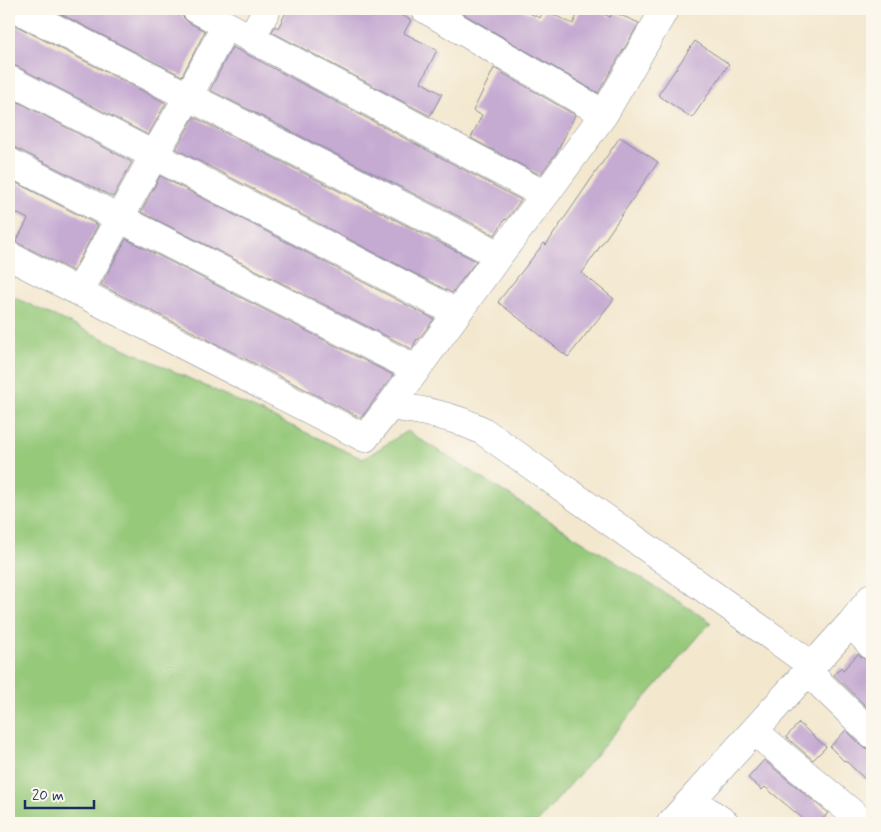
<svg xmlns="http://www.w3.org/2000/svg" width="881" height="832" font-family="Mynerve,sans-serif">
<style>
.green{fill:#96c97a;stroke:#587c6c}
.building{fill:#c5aad2}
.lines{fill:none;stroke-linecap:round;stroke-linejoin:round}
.minor-casing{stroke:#878b96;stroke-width:29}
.minor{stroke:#fff;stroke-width:28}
</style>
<rect width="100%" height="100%" fill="#fbf7ec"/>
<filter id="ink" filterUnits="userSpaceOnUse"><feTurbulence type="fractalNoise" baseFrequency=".02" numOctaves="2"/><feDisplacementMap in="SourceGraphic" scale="10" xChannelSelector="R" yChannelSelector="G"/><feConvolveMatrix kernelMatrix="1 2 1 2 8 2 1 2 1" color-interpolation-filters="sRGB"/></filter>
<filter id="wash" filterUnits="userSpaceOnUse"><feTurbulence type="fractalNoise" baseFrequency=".0096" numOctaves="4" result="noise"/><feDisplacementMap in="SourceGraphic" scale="20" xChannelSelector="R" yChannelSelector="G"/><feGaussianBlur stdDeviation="1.12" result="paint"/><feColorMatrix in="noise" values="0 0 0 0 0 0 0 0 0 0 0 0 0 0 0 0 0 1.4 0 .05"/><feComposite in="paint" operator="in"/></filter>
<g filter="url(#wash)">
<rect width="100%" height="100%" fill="#f3e7ce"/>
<path class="green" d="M9 295 363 459 407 431 711 622 537 823H9Z"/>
<g id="blocks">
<path class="building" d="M51 9H180L183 17 188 22 205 31 182 76Z
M288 9H389L411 20 404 33 437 50 421 82 442 94 430 116 272 32 275 26 278 28Z
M455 9H521L540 18 544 10 573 24 580 9H592L610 17 613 12 639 23 598 93Z
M9 22 166 103 148 135 16 66 9 64Z
M695 41 729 64 692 118 658 95Z
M232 47 254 58 521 200 506 220 505 219 495 235 210 90Z
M494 68 575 115 557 152 540 175 471 138 482 115 473 111Z
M9 97 132 162 113 197 16 148 9 146Z
M194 117 476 261 452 293 176 149Z
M620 137 658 162 582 273 614 299 568 357 498 302 544 243 546 245Z
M160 176 434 319 418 340 417 339 412 349 141 212Z
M9 179 98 225 73 271 16 242 28 219 9 209Z
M126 239 393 375 361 418 101 285Z
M858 654 867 661H872V712L834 675 841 667 843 670Z
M799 723 826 747 813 760 786 737Z
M846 730 862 746 868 749H872V786L845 760 844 761 830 747Z
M764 760 828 813 819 823H808L765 787 762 790 748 778Z"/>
</g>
</g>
<g filter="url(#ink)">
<use href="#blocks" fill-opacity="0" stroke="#878b96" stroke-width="1"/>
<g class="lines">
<g class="minor-casing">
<path id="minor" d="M17 9 499 255
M196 9 545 195
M425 9 604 114
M251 38 267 9
M9 80 457 313
M9 162 416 369
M9 256 365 438 390 406 499 255 545 195 604 114 665 9
M79 292 154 155 188 97 226 25
M390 406C422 410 454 416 483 431L813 666
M851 623 872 646
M808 672 872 734
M754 731 864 823
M692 800 725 823
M671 823 851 623 872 597"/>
</g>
<use href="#minor" class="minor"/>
</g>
</g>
<rect width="881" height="832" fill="none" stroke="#fbf7ec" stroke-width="30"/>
<path d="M25 800v8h69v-8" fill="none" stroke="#1b2f5e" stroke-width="2.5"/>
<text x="32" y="800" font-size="15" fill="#1b2f5e" stroke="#fbf7ec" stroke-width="4" paint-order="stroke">20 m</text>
</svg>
